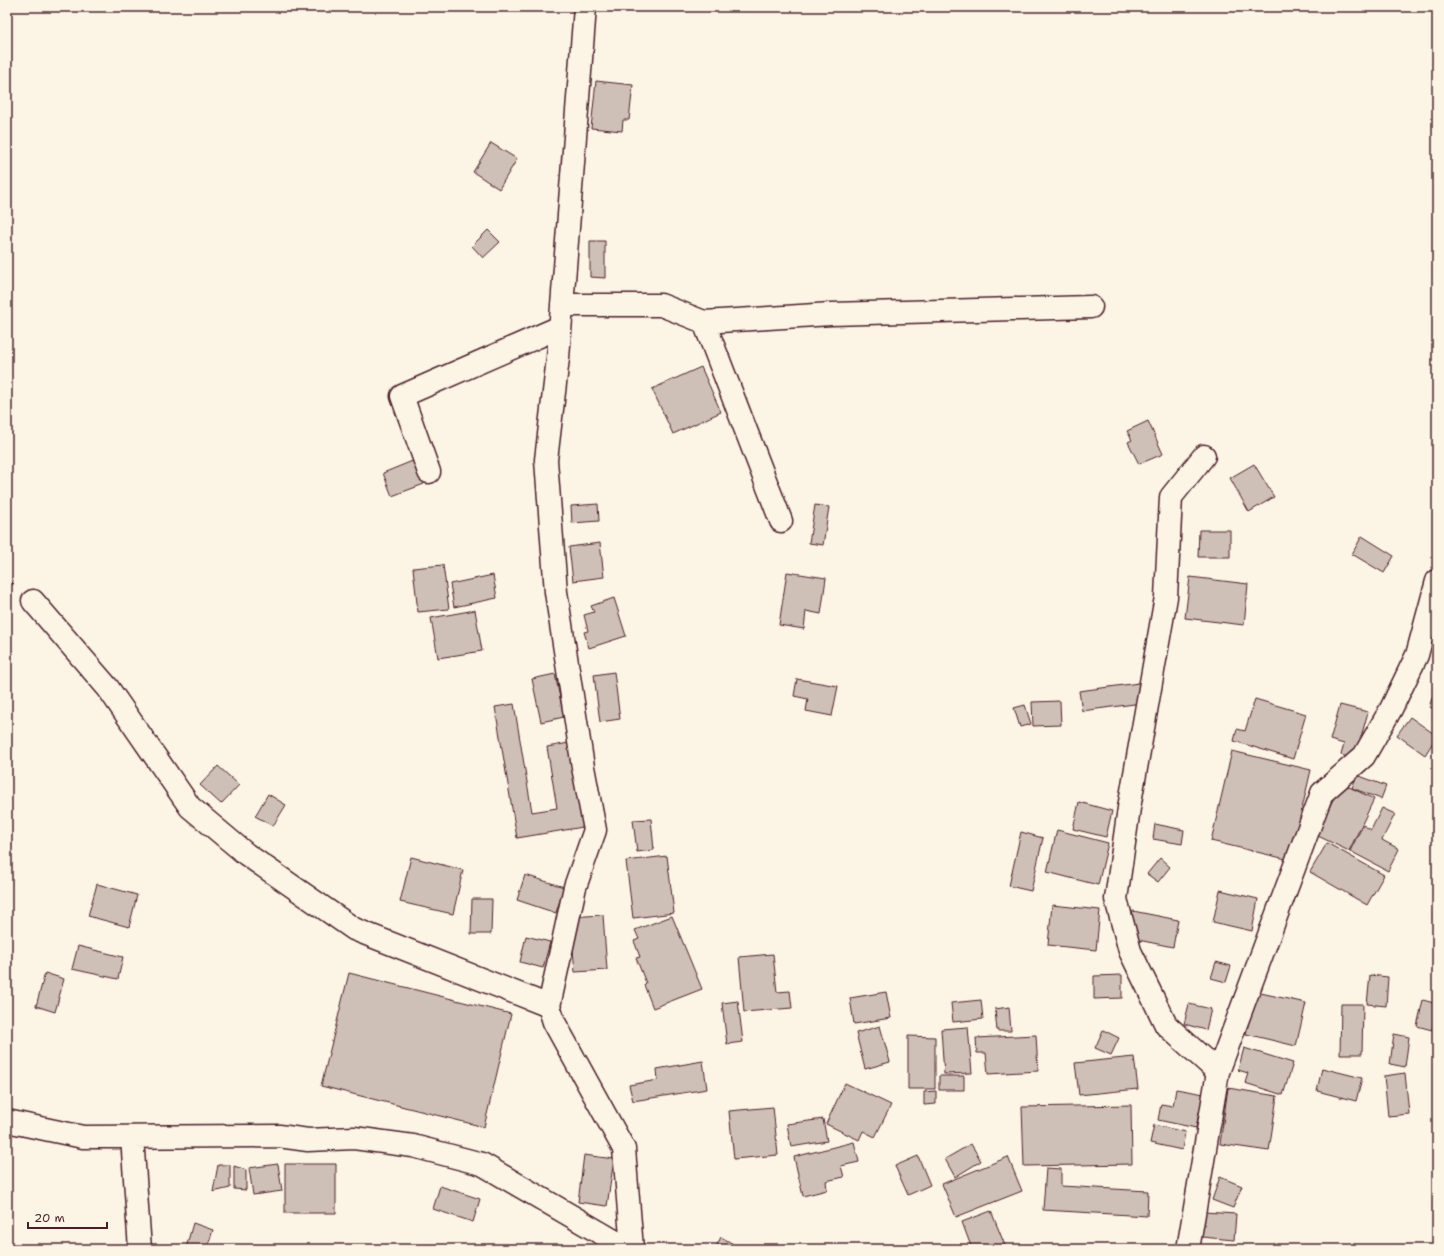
<svg xmlns="http://www.w3.org/2000/svg" width="1444" height="1256" font-family="'Shantell Sans',sans-serif">
<style>
.building{fill:#cfc0b7;stroke:#4a1f2b}
.lines{fill:none;stroke-linecap:round;stroke-linejoin:round}
.minor-casing{stroke:#4a1f2b;stroke-width:25}
.path{stroke:#4a1f2b;stroke-width:2.5;stroke-dasharray:3 3;stroke-linecap:butt}
.minor{stroke:#fcf5e5;stroke-width:22}
</style>
<rect width="100%" height="100%" fill="#fcf5e5"/>
<filter id="ink" filterUnits="userSpaceOnUse"><feTurbulence type="fractalNoise" baseFrequency=".025" numOctaves="2"/><feDisplacementMap in="SourceGraphic" scale="8" xChannelSelector="R" yChannelSelector="G"/><feConvolveMatrix kernelMatrix="1 2 1 2 8 2 1 2 1" color-interpolation-filters="sRGB"/></filter>
<g filter="url(#ink)">
<path class="building" d="M596 81 633 85 629 120H623L622 131 591 128Z
M491 143 517 159 499 189 473 172Z
M488 230 500 242 483 258 472 246Z
M590 241H605V278L590 277Z
M701 367 721 412 673 434 652 389Z
M1148 421 1163 454 1139 464 1128 442 1132 440 1127 431Z
M415 460 424 484 392 496 383 473Z
M1254 464 1274 497 1249 512 1230 478Z
M598 504 599 521 572 523 571 506Z
M815 505 829 507 823 545 809 543Z
M1199 530H1230V557H1198Z
M1362 536 1394 556 1384 573 1352 554Z
M600 543 604 577 573 581 569 547Z
M443 565 449 609 418 612 413 568Z
M787 572 826 578 821 614 806 611 804 629 779 625Z
M493 575 497 598 454 607 450 584Z
M1190 577 1248 584 1244 625 1185 618Z
M614 598 626 636 589 648 584 632 588 631 584 615 594 612 591 606Z
M475 610 482 651 438 658 431 618Z
M614 672 620 719 600 722 594 675Z
M555 674 564 717 541 722 532 679Z
M797 679 838 686 832 716 806 711 808 699 794 696Z
M1139 683 1142 703 1082 711 1079 691Z
M1435 690 1437 691V710L1429 707Z
M1255 699 1306 714 1293 759 1234 741 1237 729 1245 731Z
M1060 701 1061 725 1033 726 1032 702Z
M514 704 532 812 557 808 547 747 569 743 583 827 517 838 495 707Z
M1025 705 1031 724 1020 727 1014 708Z
M1340 705 1368 712 1355 759 1341 755 1344 744 1330 740Z
M1410 717 1437 736 1425 755 1397 735Z
M1232 751 1311 770 1290 860 1211 841Z
M218 766 239 785 221 804 200 785Z
M1357 775 1386 786 1381 799 1352 788Z
M1341 783 1374 799 1349 851 1316 835Z
M268 794 286 805 273 826 255 816Z
M1079 802 1112 811 1106 837 1073 829Z
M1382 808 1395 814 1382 840 1399 849 1388 871 1350 851 1363 825 1371 830Z
M651 819 654 850 637 852 633 820Z
M1155 824 1184 830 1182 844 1153 839Z
M1057 830 1108 843 1098 885 1047 872Z
M1021 832 1043 838 1031 891 1009 886Z
M1327 843 1384 875 1367 905 1310 872Z
M667 856 674 913 633 918 626 861Z
M411 857 463 870 453 914 400 902Z
M1160 858 1170 867 1158 882 1147 874Z
M525 875 564 887 556 913 517 900Z
M97 884 137 895 129 927 88 916Z
M1220 890 1258 899 1252 931 1213 922Z
M472 899H492L491 934H471Z
M1052 905 1100 910 1096 950 1048 945Z
M1133 911 1178 920 1173 947 1128 938Z
M603 915 607 970 575 972 570 917Z
M672 916 702 989 653 1008 644 985 646 983 636 958 640 957 634 941 639 939 635 930Z
M526 936 550 942 543 968 520 962Z
M78 946 123 957 118 979 72 969Z
M773 954 777 992 790 991 792 1008 744 1012 739 957Z
M1216 962 1231 966 1226 982 1211 978Z
M45 973 64 979 55 1012 36 1006Z
M349 973 511 1014 484 1127 321 1086Z
M1122 975V998L1094 999V976Z
M1370 975 1388 977 1386 1006 1367 1004Z
M886 992 891 1018 854 1024 850 998Z
M1256 992 1306 1003 1296 1046 1246 1034Z
M981 1000 983 1019 953 1022 951 1003Z
M1423 1000 1437 1004 1432 1030 1417 1026Z
M738 1001 743 1042 727 1044 722 1003Z
M1189 1004 1211 1009 1206 1030 1184 1024Z
M1341 1004H1363L1362 1054H1340Z
M1009 1007 1011 1031H997L995 1009Z
M880 1026 890 1062 865 1069 856 1033Z
M968 1027 972 1073 944 1074 941 1029Z
M1103 1030 1119 1038 1111 1055 1095 1048Z
M1394 1034 1409 1037 1405 1067 1390 1064Z
M1036 1035 1038 1071 988 1074 986 1053H977L976 1038Z
M908 1036 935 1037V1089H908Z
M1244 1048 1293 1063 1283 1095 1245 1083 1248 1073 1238 1070Z
M1134 1057 1138 1089 1079 1095 1075 1063Z
M703 1061 707 1089 633 1101 629 1085 658 1080 657 1069Z
M1322 1068 1362 1078 1356 1101 1317 1091Z
M1405 1073 1409 1114 1388 1116 1384 1076Z
M939 1076H964V1090H939Z
M845 1083 891 1105 875 1137 863 1131 859 1140 826 1124Z
M1228 1088 1277 1096 1269 1151 1220 1144Z
M1176 1089 1210 1095 1207 1113 1199 1112 1196 1128 1158 1120 1161 1104 1173 1106Z
M936 1091V1104L924 1105V1092Z
M1131 1105 1132 1164 1024 1166 1022 1107Z
M773 1107 778 1155 734 1159 729 1111Z
M823 1119 827 1141 791 1147 787 1124Z
M1154 1125 1185 1132 1182 1150 1150 1143Z
M854 1142 859 1162 841 1166 844 1177 826 1181 827 1190 803 1196 794 1157Z
M971 1144 981 1161 955 1177 945 1159Z
M584 1155 614 1159 607 1206 578 1202Z
M918 1156 930 1185 908 1195 895 1166Z
M1008 1157 1022 1191 956 1217 942 1184Z
M278 1164 282 1191 253 1195 249 1168Z
M285 1164H336V1213H285Z
M218 1165H230V1188L213 1192Z
M234 1166 246 1170V1190L234 1189Z
M1046 1168 1061 1169V1186L1148 1191 1147 1216 1043 1210Z
M1220 1177 1242 1186 1233 1208 1212 1200Z
M440 1186 480 1199 473 1222 433 1209Z
M991 1211 1006 1248 972 1249 962 1222Z
M1204 1212 1236 1214 1234 1240 1202 1237Z
M193 1223 213 1230 207 1249 186 1248Z
M721 1237 742 1249H715Z
M916 1248 943 1249H916Z"/>
<g class="lines">
<g class="minor-casing">
<path id="minor" d="M585 7 558 358 546 460 556 592 583 767 595 830 575 887 549 1006 554 1022 624 1149 632 1249
M562 305H661L704 322 781 521
M704 322 831 314 1091 307
M1204 456 1171 497 1166 597 1129 808 1116 899 1130 951 1166 1025 1218 1072
M429 472 402 396 560 327
M33 601 108 688 190 807 246 854 354 929 549 1006
M7 1121 83 1137 279 1136 308 1140 354 1138 413 1146 482 1164 628 1249
M132 1137 140 1249
M1188 1249 1218 1072 1322 793 1364 756 1391 709 1417 655 1437 581"/>
</g>
<path class="path" d="M7 578 15 586"/>
<use href="#minor" class="minor"/>
</g>
</g>
<rect width="1444" height="1256" fill="none" stroke="#fcf5e5" stroke-width="24"/>
<rect x="12" y="12" width="1420" height="1232" fill="none" stroke="#4a1f2b" stroke-width="1.5" filter="url(#ink)"/>
<path d="M28 1222v6h79v-6" fill="none" stroke="#4a1f2b" stroke-width="2"/>
<text x="34" y="1222" font-size="12" fill="#4a1f2b" stroke="#fcf5e5" stroke-width="3" paint-order="stroke">20 m</text>
</svg>
